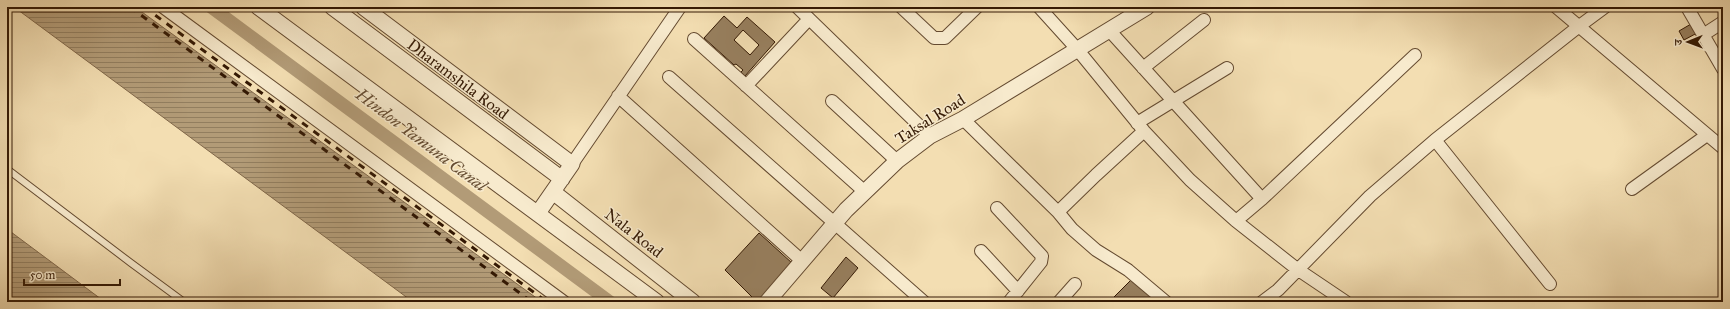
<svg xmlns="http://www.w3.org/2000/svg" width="1730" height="309" font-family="'IM FELL Great Primer','Noto Serif Devanagari',serif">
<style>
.water{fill:url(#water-rules);stroke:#806749}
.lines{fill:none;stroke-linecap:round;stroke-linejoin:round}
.canal{stroke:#b29b77;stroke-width:13}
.building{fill:#977f5e;stroke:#341904;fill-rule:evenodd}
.service-casing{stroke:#644a30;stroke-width:8}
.minor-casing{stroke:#644a30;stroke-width:14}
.tertiary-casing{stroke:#644a30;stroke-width:17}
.service{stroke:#f7eacd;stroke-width:6}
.minor{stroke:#f7eacd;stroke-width:12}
.tertiary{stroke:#f7eacd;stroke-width:15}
.rail{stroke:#341904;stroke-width:3;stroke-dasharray:7 7;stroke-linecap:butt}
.labels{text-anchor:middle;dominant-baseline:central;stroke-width:3;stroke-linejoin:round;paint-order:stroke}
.street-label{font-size:16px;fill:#341904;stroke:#f7eacd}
.water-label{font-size:17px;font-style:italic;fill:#664d32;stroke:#f7eacd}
</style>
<defs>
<pattern id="water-rules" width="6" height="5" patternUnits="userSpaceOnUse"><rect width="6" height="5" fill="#b29b77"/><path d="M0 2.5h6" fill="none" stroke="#927e5f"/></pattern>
</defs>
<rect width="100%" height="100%" fill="#f3deb2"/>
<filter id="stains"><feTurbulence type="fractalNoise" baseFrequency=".005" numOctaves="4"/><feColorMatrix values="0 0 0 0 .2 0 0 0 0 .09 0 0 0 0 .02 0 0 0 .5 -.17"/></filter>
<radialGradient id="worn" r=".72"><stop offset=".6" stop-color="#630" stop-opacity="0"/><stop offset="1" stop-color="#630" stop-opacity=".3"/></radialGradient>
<path class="water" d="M14 7H135L542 302H413Z
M7 229 105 302H7Z"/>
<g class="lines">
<path class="canal" d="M211 7 610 302"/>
</g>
<path class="building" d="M724 16 737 28 747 17 775 42 745 76 741 72 743 70 736 64 734 65 704 38ZM743 30 759 45 750 55 734 40Z
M1691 24 1697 33 1684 40 1679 31Z
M759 233 792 263 757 302 725 270Z
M846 257 858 268 833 298 821 288Z
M1134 277 1160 302H1109Z"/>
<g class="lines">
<g class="service-casing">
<path id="service" d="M7 169 131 263 184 302"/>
</g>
<g class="minor-casing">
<path id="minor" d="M163 7 564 302
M797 7 930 136
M901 7 934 38H945L977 7
M1039 7 1077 49 1144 131 1190 180 1236 221
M1556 7 1723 148
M1687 7 1723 69
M1109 30 1262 199 1415 55
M1703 35 1723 22
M694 39 865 192
M1143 68 1204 20
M669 77 924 302
M746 86 809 19
M618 96 801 260
M832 101 897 161
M963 119 1058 212 1072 229 1096 250 1128 270 1166 302
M1137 123 1227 68
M1435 140 1550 284
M572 164 680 7
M1632 189 1707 135
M1262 199 1236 221 1297 269 1346 302
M997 208 1042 256 1041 262 1009 302
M1058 212 1096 175 1144 131
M981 251 1018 291
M1059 302 1075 284
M1262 302 1278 290 1370 196 1435 140 1578 27 1605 7"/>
</g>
<g class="tertiary-casing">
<path id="tertiary" d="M258 7 657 302
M332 7 562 179
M363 7 572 164 538 213
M553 192 693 302
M767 302 846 210 897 161 930 136 963 119 1147 7"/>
</g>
<use href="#service" class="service"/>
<use href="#minor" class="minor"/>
<use href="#tertiary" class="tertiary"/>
<path class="rail" d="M130 7 532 302
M144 7 547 302"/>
</g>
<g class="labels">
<g class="street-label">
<text transform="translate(458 79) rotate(37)">Dharamshila Road</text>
<text transform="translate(930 119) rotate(-32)">Taksal Road</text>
<text transform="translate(634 233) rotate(38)">Nala Road</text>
</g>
<g class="water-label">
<text transform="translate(421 140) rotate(37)">Hindon Yamuna Canal</text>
</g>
</g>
<rect width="1730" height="309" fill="none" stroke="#f3deb2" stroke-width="24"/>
<rect x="8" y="8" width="1714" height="293" fill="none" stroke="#341904" stroke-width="2"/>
<rect x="12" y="12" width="1706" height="285" fill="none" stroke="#341904"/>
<g transform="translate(1688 42) rotate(269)" stroke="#f7eacd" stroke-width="3" paint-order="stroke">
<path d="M0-3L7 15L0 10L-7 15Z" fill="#341904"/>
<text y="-6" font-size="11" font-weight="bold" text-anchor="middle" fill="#341904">उ</text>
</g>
<path d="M24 279v6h96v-6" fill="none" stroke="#341904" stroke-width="2"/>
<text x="30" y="279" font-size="12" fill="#341904" stroke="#f7eacd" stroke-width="3" paint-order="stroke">50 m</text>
<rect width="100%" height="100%" filter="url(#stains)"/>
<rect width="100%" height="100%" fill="url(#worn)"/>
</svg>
